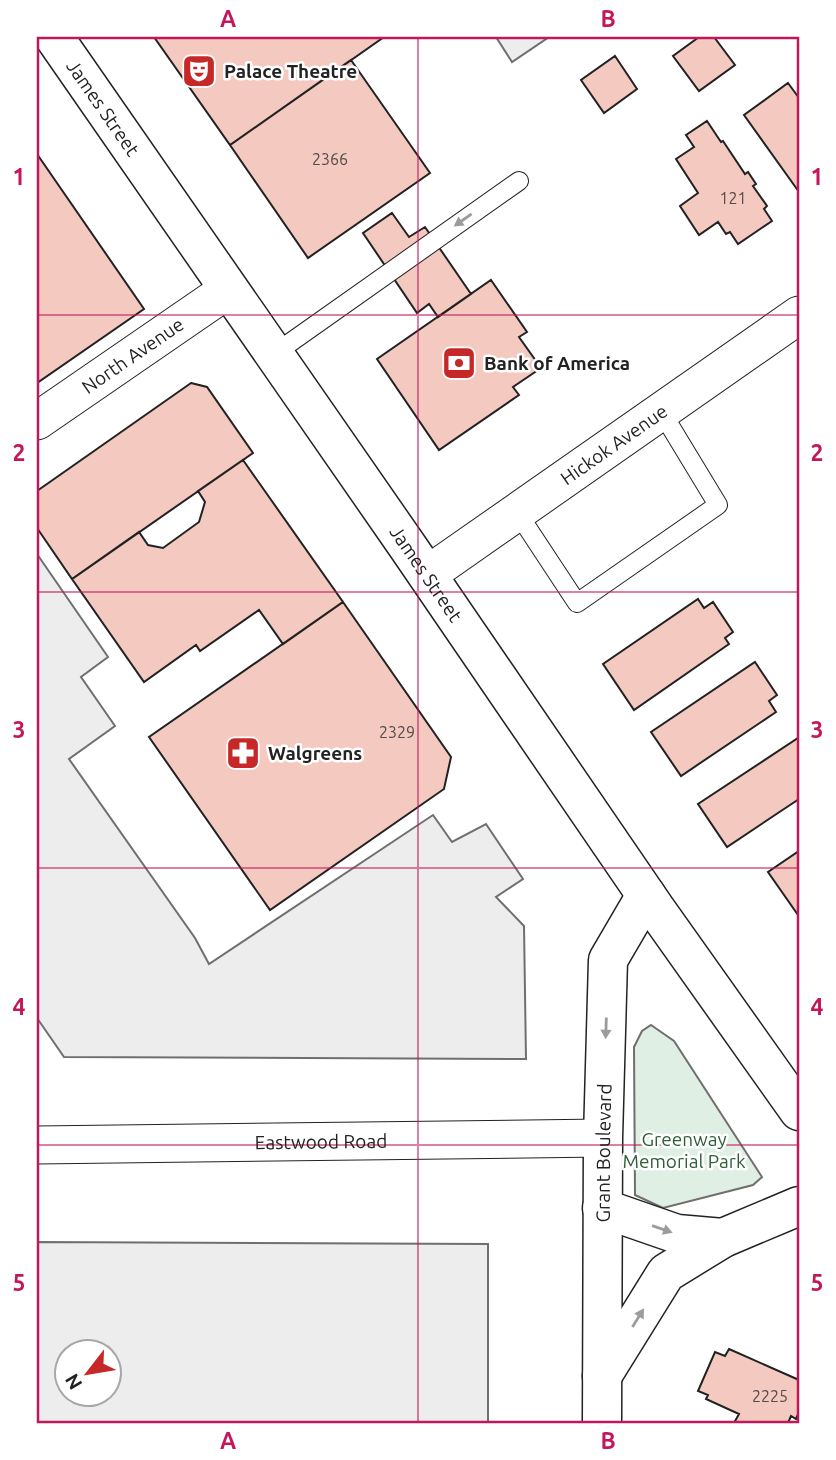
<svg xmlns="http://www.w3.org/2000/svg" width="836" height="1460" font-family="Ubuntu,sans-serif">
<style>
.green{fill:#e0efe3;stroke:#6f6f6f;stroke-width:2}
.parking{fill:#ededed;stroke:#6f6f6f;stroke-width:2;fill-rule:evenodd}
.building{fill:#f3c9c0;stroke:#222;stroke-width:2}
.lines{fill:none;stroke-linecap:round;stroke-linejoin:round}
.lane-casing{stroke:#222;stroke-width:20}
.street-casing{stroke:#222;stroke-width:39}
.secondary-casing{stroke:#222;stroke-width:41}
.primary-casing{stroke:#222;stroke-width:41}
.lane{stroke:#fff;stroke-width:18}
.street{stroke:#fff;stroke-width:37}
.secondary{stroke:#fff;stroke-width:38}
.primary{stroke:#fff;stroke-width:38}
.oneway{fill:#9c9c9c}
.grid{fill:none;stroke:#c2185b;stroke-width:2;stroke-opacity:0.55}
.labels{text-anchor:middle;dominant-baseline:central;stroke-width:5;stroke-linejoin:round;paint-order:stroke}
.number-label{font-size:16px;fill:#564c4a}
.poi-label{font-size:19px;font-weight:bold;fill:#222;stroke:#fff;text-anchor:start}
.street-label{font-size:19px;fill:#222;stroke:#fff}
.park-label{font-size:19px;fill:#2f5e38;stroke:#fff}
.neatline{fill:none;stroke:#c2185b;stroke-width:2.5}
.grid-label{font-size:23px;text-anchor:middle;font-weight:bold;fill:#c2185b}
</style>
<rect width="100%" height="100%" fill="#fff"/>
<path class="green" d="M651 1025 674 1041 762 1177 753 1185 663 1208 635 1195 634 1047 642 1031Z"/>
<path class="parking" d="M496 37H544L546 39 512 62Z
M37 554 108 657 81 677 115 726 69 759 195 938 209 964 433 815 452 842 486 824 523 879 496 897 524 926 526 1059 64 1057 37 1018Z
M37 1242 488 1244V1423H37ZM66 1352H108V1394H66Z"/>
<path class="building" d="M154 37H384L230 145Z
M699 37H714L735 65 699 91 673 56Z
M615 56 637 89 604 113 581 80Z
M351 60 430 173 308 258 230 145Z
M788 83 799 98V192L744 115Z
M707 121 721 142 723 141 745 174 748 172 756 184 753 186 767 206 764 209 772 221 738 244 730 232 726 234 718 222 699 235 680 206 698 193 676 159 694 147 686 135Z
M37 154 144 309 37 383Z
M392 213 409 237 425 227 471 294 438 317 429 304 417 313 363 233Z
M491 280 527 332 519 337 541 368 513 387 519 395 439 450 377 359Z
M191 383 207 387 253 453 72 579 37 528V491Z
M243 460 343 602 283 644 259 610 200 651 196 645 144 682 72 579 139 532 148 545 163 548 199 522 205 502 198 491Z
M698 599 704 608 713 602 733 632 725 638 729 644 634 710 603 664Z
M343 602 451 757 444 789 270 910 149 737Z
M755 662 777 695 769 701 776 712 681 776 651 732Z
M798 738 799 740V799L727 847 698 804Z
M799 851V914L798 915 768 872Z
M729 1349 799 1380V1412L796 1419 791 1416 788 1423H734L739 1414 706 1399 708 1395 698 1391 715 1352 725 1356Z"/>
<g class="lines">
<g class="lane-casing">
<path id="lane" d="M274 354 519 181
M517 512 577 603 718 505 661 411"/>
</g>
<g class="street-casing">
<g id="street">
<path id="s1" d="M37 421 229 289"/>
<path id="s2" d="M427 575 799 315"/>
<path id="s3" d="M37 1145 603 1138"/>
</g>
</g>
<g class="secondary-casing">
<g id="secondary">
<path d="M602 1208 677 1234 723 1238"/>
<path d="M602 1376 666 1273 723 1238 799 1206"/>
<path id="s4" d="M602 1423 603 1138 608 960 646 895"/>
</g>
</g>
<g class="primary-casing">
<g id="primary">
<path id="s5" d="M54 37 408 547 655 908 799 1111"/>
</g>
</g>
<use href="#lane" class="lane"/>
<use href="#street" class="street"/>
<use href="#secondary" class="secondary"/>
<use href="#primary" class="primary"/>
</g>
<defs><path id="oneway-solid" d="M-6-.8H1V-3.2L6.5 0L1 3.2V.8H-6Z" transform="scale(1.75)"/></defs>
<g class="oneway">
<use href="#oneway-solid" transform="translate(463 220) rotate(145)"/>
<use href="#oneway-solid" transform="translate(606 1028) rotate(92)"/>
<use href="#oneway-solid" transform="translate(662 1229) rotate(19)"/>
<use href="#oneway-solid" transform="translate(638 1318) rotate(-58)"/>
</g>
<path class="grid" d="M418 37V1423M37 315H799M37 592H799M37 868H799M37 1145H799"/>
<defs>
<g id="theatre-square" transform="scale(1.75)"><rect x="-9" y="-9" width="18" height="18" rx="4" fill="#c62828" stroke="#fff"/><path d="M-5-5.5Q0-4 5-5.5V0Q5 5 0 6Q-5 5-5 0ZM-3.3-2.5H-1v1.5H-3.3ZM1-2.5H3.3v1.5H1ZM-2.8 1Q0 5.5 2.8 1Z" fill="#fff"/></g>
<g id="bank-square" transform="scale(1.75)"><rect x="-9" y="-9" width="18" height="18" rx="4" fill="#c62828" stroke="#fff"/><path d="M-6-4H6V4H-6ZM0-2.3a2.3 2.3 0 1 0 0 4.6a2.3 2.3 0 1 0 0-4.6Z" fill="#fff"/></g>
<g id="pharmacy-square" transform="scale(1.75)"><rect x="-9" y="-9" width="18" height="18" rx="4" fill="#c62828" stroke="#fff"/><path d="M-2-6h4v4h4v4h-4v4h-4v-4h-4v-4h4Z" fill="#fff"/></g>
</defs>
<g fill-rule="evenodd">
<use href="#theatre-square" x="199" y="71"/>
<use href="#bank-square" x="459" y="363"/>
<use href="#pharmacy-square" x="243" y="753"/>
</g>
<g class="labels">
<g class="number-label">
<text x="330" y="159">2366</text>
<text x="733" y="198">121</text>
<text x="397" y="732">2329</text>
<text x="770" y="1396">2225</text>
</g>
<g class="poi-label">
<text x="224" y="71">Palace Theatre</text>
<text x="484" y="363">Bank of America</text>
<text x="268" y="753">Walgreens</text>
</g>
<g class="street-label">
<text stroke="none"><textPath href="#s5" startOffset="86">James Street</textPath></text>
<text stroke="none"><textPath href="#s1" startOffset="116">North Avenue</textPath></text>
<text stroke="none"><textPath href="#s2" startOffset="228">Hickok Avenue</textPath></text>
<text stroke="none"><textPath href="#s5" startOffset="653">James Street</textPath></text>
<text stroke="none"><textPath href="#s3" startOffset="284">Eastwood Road</textPath></text>
<text stroke="none"><textPath href="#s4" startOffset="270">Grant Boulevard</textPath></text>
</g>
<g class="park-label">
<text x="684" y="1139">Greenway<tspan x="684" dy="22">Memorial Park</tspan></text>
</g>
</g>
<rect width="836" height="1460" fill="none" stroke="#ffffff" stroke-width="77"/>
<g transform="translate(88 1373) rotate(239)"><circle r="33" fill="#ffffff" stroke="#a7a7a7" stroke-width="2"/>
<path d="M0-5L12 26L0 18L-12 26Z" fill="#c62828"/>
<text y="-10" font-size="19" font-weight="bold" text-anchor="middle" fill="#222222">N</text>
</g>
<rect x="38" y="38" width="760" height="1384" class="neatline"/>
<g class="grid-label">
<text x="228" y="27">A</text>
<text x="608" y="27">B</text>
<text x="19" y="185">1</text>
<text x="817" y="185">1</text>
<text x="19" y="461">2</text>
<text x="817" y="461">2</text>
<text x="19" y="738">3</text>
<text x="817" y="738">3</text>
<text x="19" y="1015">4</text>
<text x="817" y="1015">4</text>
<text x="19" y="1291">5</text>
<text x="817" y="1291">5</text>
<text x="228" y="1449">A</text>
<text x="608" y="1449">B</text>
</g>
</svg>
